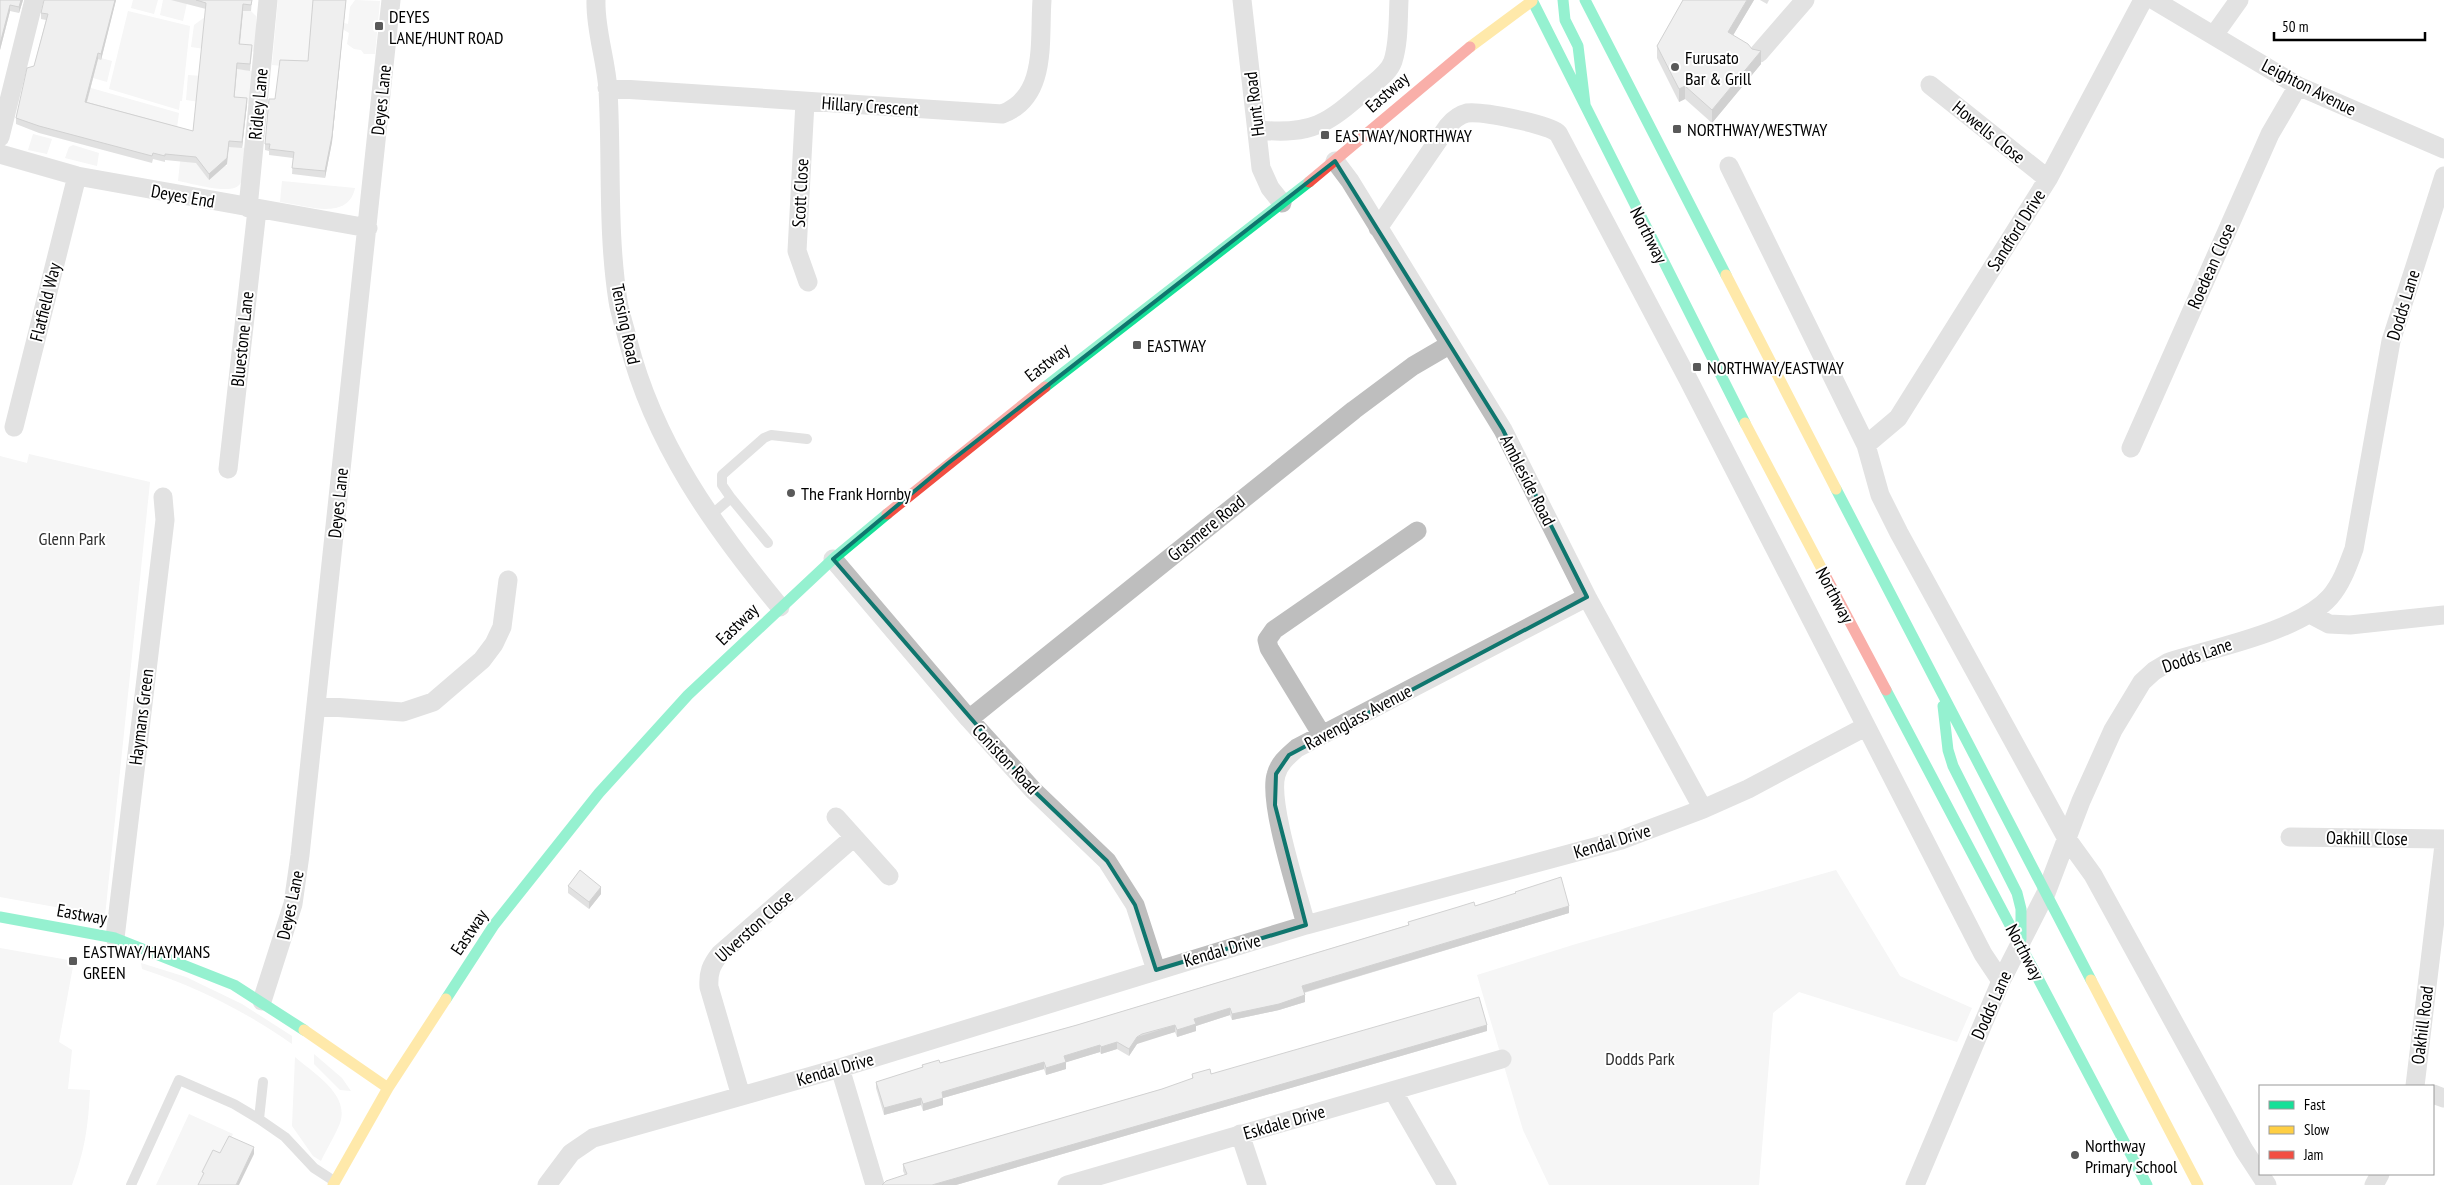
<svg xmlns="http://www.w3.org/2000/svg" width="2444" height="1185" font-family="'PT Sans Narrow',sans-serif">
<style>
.green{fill:#eaeaea}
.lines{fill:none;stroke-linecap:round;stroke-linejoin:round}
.lane{stroke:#bebebe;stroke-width:10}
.street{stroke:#bebebe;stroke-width:19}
.fast{stroke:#16e098;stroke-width:11}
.slow{stroke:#ffcf43;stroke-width:11}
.jam{stroke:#f24e42;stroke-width:11}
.wall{fill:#bdbdbd}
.shaded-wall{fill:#9a9a9a}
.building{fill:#dcdcdc;stroke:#9a9a9a}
.marked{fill:none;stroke:#0f766e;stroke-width:4;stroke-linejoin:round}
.poi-dot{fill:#595959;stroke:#fff;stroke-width:2}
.labels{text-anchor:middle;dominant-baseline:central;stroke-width:4;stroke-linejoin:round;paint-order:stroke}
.poi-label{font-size:18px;fill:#000;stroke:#fff;text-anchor:start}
.street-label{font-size:18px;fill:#000;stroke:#fff}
.park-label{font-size:18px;fill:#2f2f2f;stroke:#fff}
</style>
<rect width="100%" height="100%" fill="#fff"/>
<path class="green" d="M133 0H158L154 14 131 8Z
M163 0H182L187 3 183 21 160 15Z
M278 0H314L319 60 294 67 272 65Z
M355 0 380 1 375 54H364L361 50 354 49 347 44 349 33 344 30V23L348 24 350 7Z
M236 10 251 11 256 16V52L239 50Z
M128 11 190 26 182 101H180L179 110 109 89Z
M205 17V49L191 47 194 25Z
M101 58 112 61 107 82 93 78 98 59Z
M237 69 254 71 250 104 234 102Z
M188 75 202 76 200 102 186 100Z
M84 86 179 113 176 135 78 106Z
M33 134 52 139 47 154 28 150Z
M73 145 99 153 97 166 65 158 69 147Z
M229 146 246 148C245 159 246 175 240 184 232 196 191 183 178 181L181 153 217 165 227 166Z
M282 181 355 188C348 222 305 205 280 202Z
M29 454 150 482 105 916 0 897V456L27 463Z
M1836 870 1900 976 1972 1008 1957 1042 1799 992 1773 1013 1759 1185H1549L1523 1130 1477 975 1576 944Z
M0 948 74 961 59 1042 72 1050 68 1089 90 1090C88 1128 85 1150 72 1185H0Z
M141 963 186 977 242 1004 292 1036V1044C245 1011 197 987 142 969Z
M314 1054 342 1078 351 1091 340 1090 314 1064Z
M295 1057C313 1073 350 1094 340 1123 335 1136 327 1148 321 1161L313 1156 292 1126Z
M189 1114 233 1134 209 1185H156Z"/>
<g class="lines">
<path class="lane" d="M731 498 722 485V475L764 438 771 435 807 439
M710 516 731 498 768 543
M259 1119 263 1082
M131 1185 179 1080 234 1104 259 1119 285 1137 314 1168 334 1181"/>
<path class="street" d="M596 0C595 30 606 59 608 90 612 160 607 231 618 301 620 314 625 328 628 341 654 443 713 526 780 607
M1242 0 1261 168 1270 188 1282 203
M2154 0 2298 86 2444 149
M2214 35 2239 0
M1759 53 1805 0
M1930 85 2048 179
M607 88 1002 114C1048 97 1039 40 1042 0
M805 102 797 251 808 282
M1258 130C1313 135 1327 124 1367 89 1376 81 1389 73 1393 61 1399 42 1398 19 1399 0
M0 137 34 0
M0 154 77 176 368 228
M1335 161 1350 181 1503 430 1587 597 1703 809
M1729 166 1866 445 1880 495 1899 533 2067 839 2093 875 2244 1150 2267 1185
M248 208 268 0
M1378 228 1448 126C1453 120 1459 115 1467 113 1483 111 1546 124 1558 133L1688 379 1983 954 2001 981
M14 427 77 176
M1866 445 1898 418 2048 179 2143 0
M2131 448 2270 134 2298 86
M228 469 257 210
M833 559 969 719 1033 790 1107 861 1135 905 1156 970
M2310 614 2329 624 2350 625 2444 615
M317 706 403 712 433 702 482 660 494 644 502 627 508 580
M969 719 1354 410 1413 366 1449 345
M1322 735 1269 648 1267 640 1274 630 1417 531
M836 817 889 876
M2290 837 2444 839
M1306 925C1298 893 1268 803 1276 775 1279 763 1288 756 1297 748L1587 597
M115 938 165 520 163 497
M262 1001 293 904 300 855 391 0
M840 1068 875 1185
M2415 1086 2444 845
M1393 1091 1447 1185
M2433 1094 2444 1098
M741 1096 709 987C708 973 711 965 720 954L854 837
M1240 1134 1257 1185
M547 1185 571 1153 593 1138 840 1068 1306 925 1621 840 1703 809 1748 789 1865 727
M1067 1185 1502 1059
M1915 1185 2001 981 2046 893 2081 801 2113 730 2142 682 2154 671 2169 662C2214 648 2300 631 2330 597 2342 583 2348 565 2354 549L2391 341 2444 176
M2374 1185 2380 1174"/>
<path class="fast" d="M1532 0 1745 423
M1563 0 1565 20 1578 46 1585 104
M1585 0 1726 275
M1045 387 1309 182
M1836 489 2091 980
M1886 690 2147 1185
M1943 706 1948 750 1953 766 2017 893 2021 909V939
M0 917 115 938 234 985 304 1030
M446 999 494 925 599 793 688 695 833 559 887 514"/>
<path class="slow" d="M1470 47 1532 1
M1726 275 1836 489
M1745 423 1824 573
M2091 980 2198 1185
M304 1030 388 1088
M333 1185 388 1088 446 999"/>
<path class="jam" d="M1309 182 1470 47
M887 514 1045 387
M1824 573 1886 690"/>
</g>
<path class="wall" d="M0 0H23L19 13 10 11 0 50Z
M44 0H116L101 60 98 59 87 102 193 131 206 9 171 0H252L251 11H243L240 44 252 51 250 71 237 69 234 97 247 104 242 148 229 147 227 164 209 180 196 163 165 160V162L153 159 152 163 39 133 16 124V118L34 66 46 20 41 19V13Z
M313 0H346L332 142 325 178 292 174 293 158 269 155V151L265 150V144L275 99 308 61Z
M1683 0H1754L1733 35 1761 64 1712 123 1685 99 1679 102 1657 58V46Z
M1760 0H1769L1767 4Z
M568 886 601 894 589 909 568 893Z
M1515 892 1569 913 1304 993 1305 1002 1279 1010 1232 1020 1230 1015 1196 1026V1031L1177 1037 1175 1032 1142 1041 1137 1044 1129 1056 1117 1049 1101 1054 1100 1052 1066 1062V1069L1046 1075 1044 1069 943 1098V1105L923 1111 921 1105 884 1115 876 1088V1082L922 1068V1065L940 1063 1077 1025 1408 925V922L1475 906 1515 894Z
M1487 1031 956 1185H882L905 1175 903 1171V1164L1162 1089 1192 1079V1074H1211Z"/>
<path class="shaded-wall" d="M21 0H23L19 13V7Z
M115 0H116L101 60V54Z
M346 0 332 142 325 178V171Z
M1747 0H1754L1728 44V32Z
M243 4V11L239 50V44Z
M10 5V11L0 50V44Z
M1761 51V64L1712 123V110Z
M98 53V59L85 108V102Z
M237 63V69L234 103V97Z
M1685 86V99L1679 102V89Z
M247 98V104L242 148V142Z
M229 141 227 164 209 180V174Z
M601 887V894L589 909V902Z
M1569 906V913L1302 993V986Z
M1305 995V1002L1279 1010 1232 1020V1014Z
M1230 1008V1015L1196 1026V1031L1177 1037V1030L1194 1019Z
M1175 1025V1032L1137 1044 1129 1056V1049L1137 1037Z
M1487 1025V1031L956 1185H932Z
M1117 1042V1049L1101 1054V1047Z
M1100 1045V1052L1064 1063V1056Z
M1044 1062V1069L943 1098V1105L923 1111V1104L942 1092Z
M1066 1062V1069L1046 1075V1068Z
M921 1098V1105L884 1115V1108Z
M254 1147V1154L239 1185H236Z"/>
<path class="building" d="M0 0H21L19 7 10 5 0 44Z
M44 0H115L101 54 98 53 85 102 193 131 206 3 196 0H252L251 5 243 4 239 44 252 45 250 64 237 63 234 97 247 98 242 142 229 141 227 158 209 174 196 157 165 154V156L153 153 152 156 39 126 16 118 27 68 34 66 48 14 41 13Z
M313 0H346L332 136 325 171 292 168 294 152 269 149 270 144H265L269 99H275L280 60 308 61Z
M1683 0H1747L1728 32 1748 44 1752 49 1761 51 1712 110 1685 86 1679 89 1657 46Z
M580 870 601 887 589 902 568 886Z
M1561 877 1569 906 1302 986 1305 995 1279 1004 1232 1014 1230 1008 1194 1019 1196 1024 1177 1030 1175 1025 1142 1034 1137 1037 1129 1049 1117 1042 1101 1047 1100 1045 1064 1056 1066 1062 1046 1068 1044 1062 942 1092 943 1098 923 1104 921 1098 884 1108 876 1082 923 1067 922 1065 939 1060 940 1063 1077 1025 1409 925 1408 922 1458 907 1474 902 1475 906 1516 893 1515 892Z
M1479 997 1487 1025 932 1185H882L886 1181 907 1174 903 1164 1162 1089 1193 1078 1192 1074 1210 1069 1211 1074Z
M229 1136 254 1147 236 1185H198L204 1173 202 1172 213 1150 220 1153Z"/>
<path d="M0 0H2444V1185H0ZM1335 161 1503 430 1587 597 1289 755 1276 774 1275 805 1306 925 1156 970 1135 905 1107 861 1033 790 833 559 947 464Z" fill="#fff" fill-opacity=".55" fill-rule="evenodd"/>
<path class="marked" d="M1335 161 1503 430 1587 597 1289 755 1276 774 1275 805 1306 925 1156 970 1135 905 1107 861 1033 790 833 559 947 464Z"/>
<g class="poi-dot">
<rect x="374" y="21" width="10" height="10" rx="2.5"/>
<circle cx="1675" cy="67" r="5"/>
<rect x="1672" y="124" width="10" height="10" rx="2.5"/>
<rect x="1320" y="130" width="10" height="10" rx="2.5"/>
<rect x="1132" y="340" width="10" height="10" rx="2.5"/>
<rect x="1692" y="362" width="10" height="10" rx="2.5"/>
<circle cx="791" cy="493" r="5"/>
<rect x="68" y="956" width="10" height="10" rx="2.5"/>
<circle cx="2075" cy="1155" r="5"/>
</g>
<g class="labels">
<g class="poi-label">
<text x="389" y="16">DEYES<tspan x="389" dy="21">LANE/HUNT ROAD</tspan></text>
<text x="1685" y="57">Furusato<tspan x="1685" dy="21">Bar &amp; Grill</tspan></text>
<text x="1687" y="129">NORTHWAY/WESTWAY</text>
<text x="1335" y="135">EASTWAY/NORTHWAY</text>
<text x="1147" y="345">EASTWAY</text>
<text x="1707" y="367">NORTHWAY/EASTWAY</text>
<text x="801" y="493">The Frank Hornby</text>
<text x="83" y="951">EASTWAY/HAYMANS<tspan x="83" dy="21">GREEN</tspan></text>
<text x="2085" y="1145">Northway<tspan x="2085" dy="21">Primary School</tspan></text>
</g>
<g class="street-label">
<text transform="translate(2309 87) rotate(27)">Leighton Avenue</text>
<text transform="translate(1387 92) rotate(-41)">Eastway</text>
<text transform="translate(381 100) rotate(-84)">Deyes Lane</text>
<text transform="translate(258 104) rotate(-85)">Ridley Lane</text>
<text transform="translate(1254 104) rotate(-97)">Hunt Road</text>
<text transform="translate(870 106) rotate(4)">Hillary Crescent</text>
<text transform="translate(1989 132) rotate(39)">Howells Close</text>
<text transform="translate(800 193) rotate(-87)">Scott Close</text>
<text transform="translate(183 196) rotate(10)">Deyes End</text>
<text transform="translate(2016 230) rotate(-58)">Sandford Drive</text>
<text transform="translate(1649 235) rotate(63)">Northway</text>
<text transform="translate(2211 266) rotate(-66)">Roedean Close</text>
<text transform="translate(45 302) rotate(-76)">Flatfield Way</text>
<text transform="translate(2403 305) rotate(-73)">Dodds Lane</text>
<text transform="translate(626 324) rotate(78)">Tensing Road</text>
<text transform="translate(242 339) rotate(-84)">Bluestone Lane</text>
<text transform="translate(1047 362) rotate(-38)">Eastway</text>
<text transform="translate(1528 480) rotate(63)">Ambleside Road</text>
<text transform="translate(338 503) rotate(-84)">Deyes Lane</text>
<text transform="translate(1206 528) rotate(-39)">Grasmere Road</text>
<text transform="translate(1835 595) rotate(62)">Northway</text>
<text transform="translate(737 624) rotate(-44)">Eastway</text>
<text transform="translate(2197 655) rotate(-19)">Dodds Lane</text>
<text transform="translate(141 717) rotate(-83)">Haymans Green</text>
<text transform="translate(1358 717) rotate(-28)">Ravenglass Avenue</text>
<text transform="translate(1006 759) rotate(47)">Coniston Road</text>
<text transform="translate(2367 838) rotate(1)">Oakhill Close</text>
<text transform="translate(1612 841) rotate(-17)">Kendal Drive</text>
<text transform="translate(290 905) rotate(-78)">Deyes Lane</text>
<text transform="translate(82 914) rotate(10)">Eastway</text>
<text transform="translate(754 926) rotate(-42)">Ulverston Close</text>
<text transform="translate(469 932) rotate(-56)">Eastway</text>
<text transform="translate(1222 950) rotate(-16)">Kendal Drive</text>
<text transform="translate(2025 952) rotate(62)">Northway</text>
<text transform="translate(1991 1005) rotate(-66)">Dodds Lane</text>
<text transform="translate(2422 1025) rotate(-83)">Oakhill Road</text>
<text transform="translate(835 1069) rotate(-16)">Kendal Drive</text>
<text transform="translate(1284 1122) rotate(-16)">Eskdale Drive</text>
</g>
<g class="park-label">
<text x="72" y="538">Glenn Park</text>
<text x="1640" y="1058">Dodds Park</text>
</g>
</g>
<rect x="2259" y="1085" width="175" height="90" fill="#ffffff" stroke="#999999"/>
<rect x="2269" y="1101" width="25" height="8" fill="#16e098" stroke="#999999"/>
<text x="2304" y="1110" font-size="15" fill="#000000">Fast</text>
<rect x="2269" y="1126" width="25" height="8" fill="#ffcf43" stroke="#999999"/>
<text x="2304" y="1135" font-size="15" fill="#000000">Slow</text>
<rect x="2269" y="1151" width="25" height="8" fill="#f24e42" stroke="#999999"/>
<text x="2304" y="1160" font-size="15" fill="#000000">Jam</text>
<path d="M2274 32v8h151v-8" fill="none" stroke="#000000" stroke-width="2.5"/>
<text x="2282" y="32" font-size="15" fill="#000000" stroke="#ffffff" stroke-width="4" paint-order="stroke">50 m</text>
</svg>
